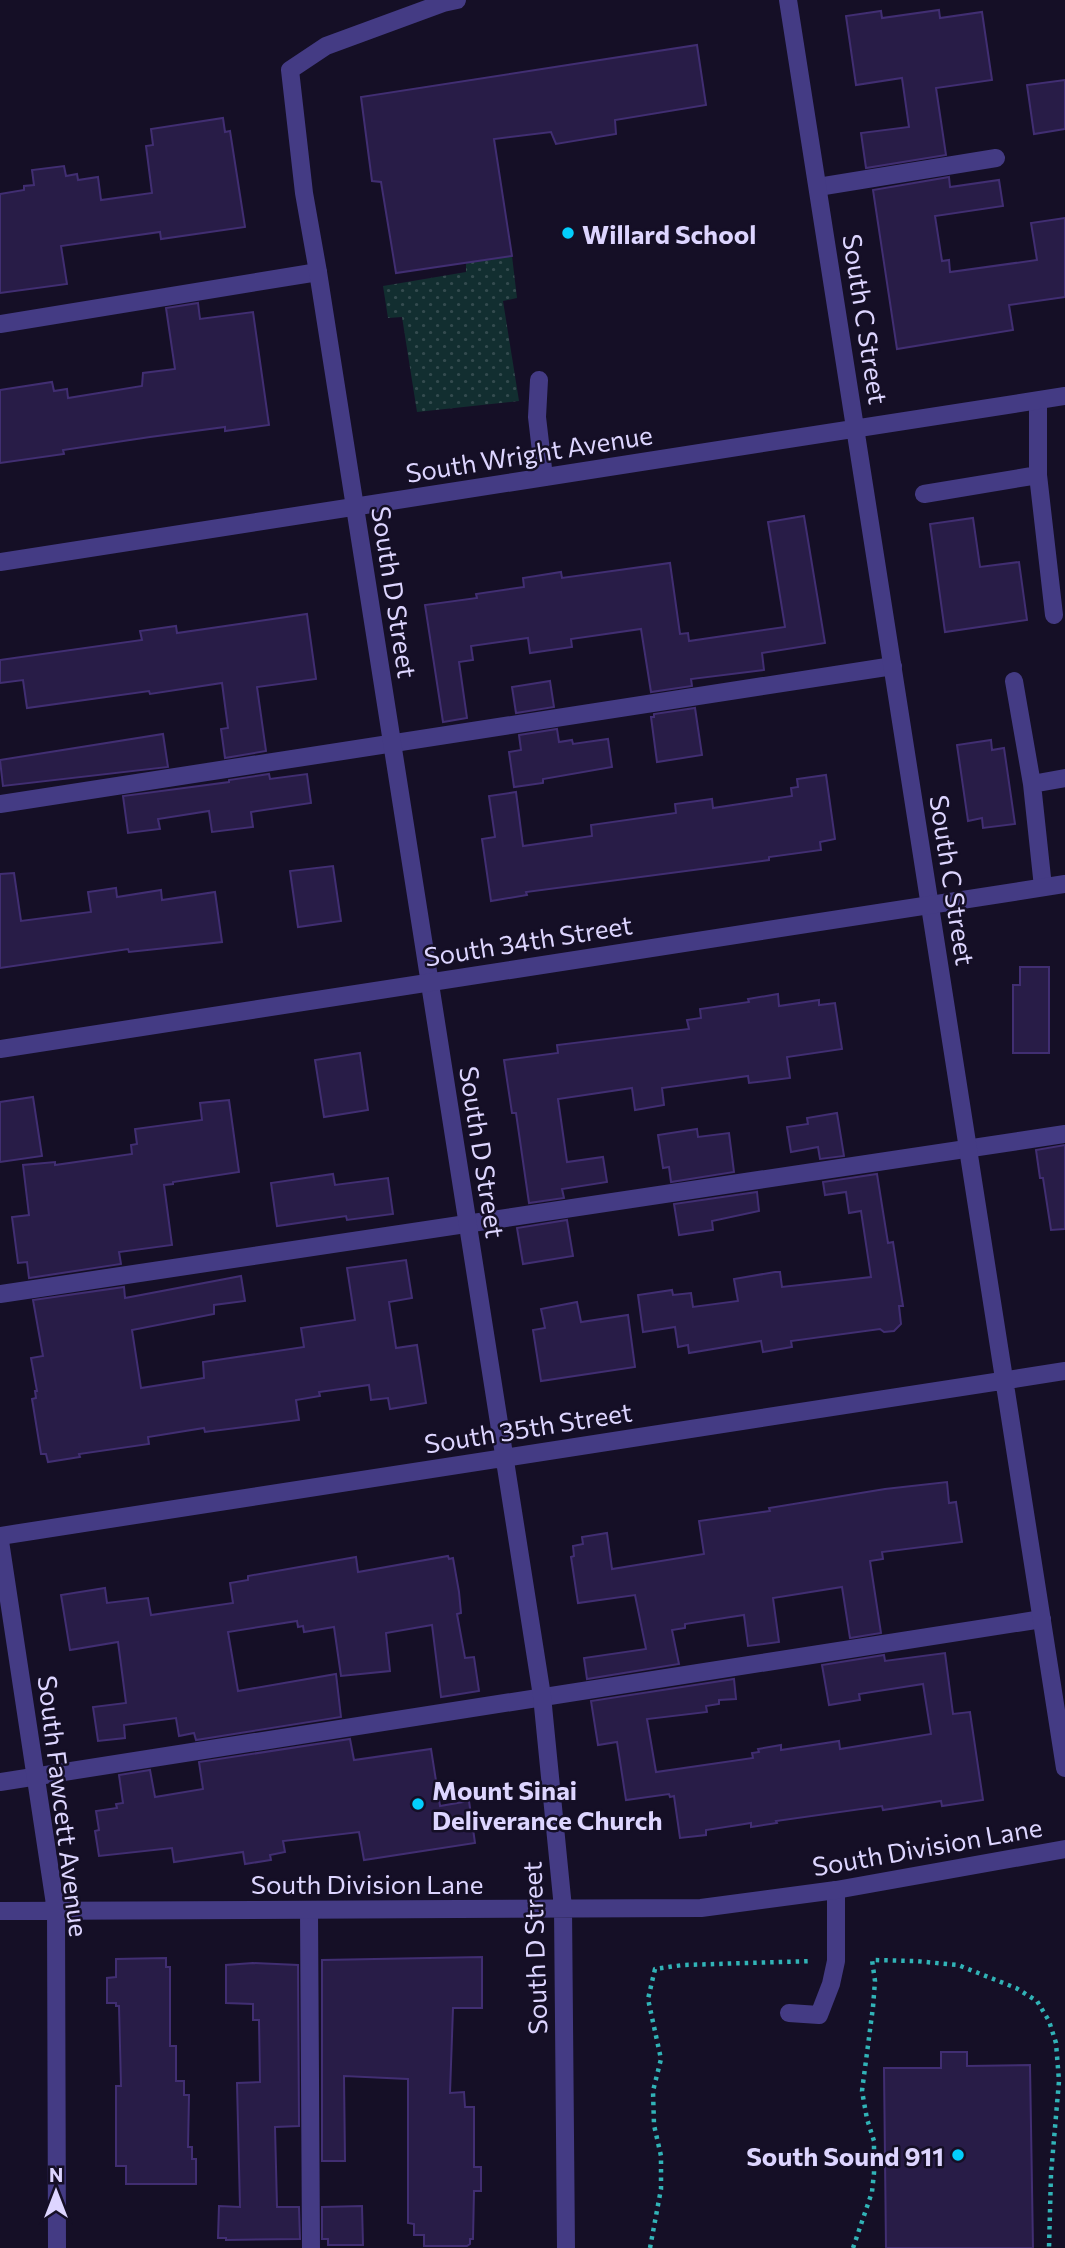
<svg xmlns="http://www.w3.org/2000/svg" width="1065" height="2248" font-family="Commissioner,sans-serif">
<style>
.grass{fill:url(#grass-dots)}
.building{fill:#281c47;stroke:#412e72;stroke-width:2}
.lines{fill:none;stroke-linecap:round;stroke-linejoin:round}
.path{stroke:#31b3b7;stroke-width:4.5;stroke-dasharray:3.5 5;stroke-linecap:butt}
.service{stroke:#443b84;stroke-width:18}
.minor{stroke:#443b84;stroke-width:18}
.tertiary{stroke:#443b84;stroke-width:18}
.poi-dot{fill:#03cefc;stroke:#150f26;stroke-width:2.5}
.labels{text-anchor:middle;dominant-baseline:central;stroke-width:5;stroke-linejoin:round;paint-order:stroke}
.poi-label{font-size:26px;font-weight:bold;fill:#ddd5ff;stroke:#150f26;text-anchor:start}
.street-label{font-size:26px;fill:#ddd5ff;stroke:#150f26}
</style>
<defs>
<pattern id="grass-dots" width="8" height="8" patternUnits="userSpaceOnUse" patternTransform="scale(1.75)"><rect width="8" height="8" fill="#122e30"/><path d="M2 2h.1M6 6h.1" fill="none" stroke="#344b4f" stroke-width="1.8" stroke-linecap="round"/></pattern>
</defs>
<rect width="100%" height="100%" fill="#150f26"/>
<path class="grass" d="M512 256 517 298 503 301 519 401 417 412 402 317 388 318 383 286 466 272V263Z"/>
<path class="building" d="M939 10 940 18 982 12 992 80 936 88 946 155 866 168 861 133 909 127 902 78 856 85 846 16 881 11 882 18Z
M697 45 706 105 615 120 616 134 556 144 551 132 494 139 512 256 396 273 381 182 372 181 361 97Z
M1065 80V129L1034 134 1027 85Z
M223 118 225 132 230 131 245 227 161 239 160 232 61 246 67 284 0 293V194L24 190V186L34 185 32 170 64 166 66 176 77 174 78 180 98 177 101 200 152 193 146 146 153 145 151 129Z
M949 177 950 187 999 180 1003 206 935 216 942 261 949 260 950 272 1037 260 1031 223 1065 218V297L1009 305 1013 330 897 349 873 190Z
M198 303 200 319 253 312 269 425 225 431V427L150 437 63 450 64 454 0 463V390L52 382 54 391 67 389 68 398 142 386 143 373 175 369 166 308Z
M804 516 825 643 762 653 764 670 691 679 692 686 651 692 641 629 571 639 572 647 530 653 528 638 471 646 473 660 459 662 467 718 443 722 425 605 477 598 476 594 524 587 523 578 561 572 562 578 670 563 680 634 688 633 689 641 785 627 768 522Z
M973 518 980 567 1019 562 1027 620 945 632 930 524Z
M307 614 316 679 257 687 266 751 225 758 221 729 228 728 222 683 150 694 149 691 27 708 23 680 0 683V660L142 640 140 631 176 626 177 633Z
M550 681 554 707 516 713 512 687Z
M695 708 702 755 657 762 651 717H654V714Z
M557 729 559 742 572 740 573 744 608 739 612 767 543 779V783L514 787 509 752 521 750 519 735Z
M163 734 168 767 3 786 0 760Z
M991 740 992 750 1004 748 1015 824 983 828 982 818 968 821 957 745Z
M269 774 270 779 307 774 311 803 251 812 253 827 212 832 209 811 158 819 160 829 128 833 123 796 229 782V780Z
M826 775 835 839 820 842 821 850 769 857V860L526 892 527 895 491 901 482 839 495 837 489 796 516 792 523 846 592 836 591 825 676 813 675 804 712 799 713 808 792 796 791 788 798 787 797 779Z
M333 866 341 921 298 927 290 871Z
M14 873 21 921 91 912 88 892 116 888 117 897 161 890 162 900 215 892 222 942 129 952 128 949 0 968V874Z
M1020 967H1049V1053H1013V985H1020Z
M778 994 779 1006 819 1000V1005L835 1003 842 1049 787 1057 790 1078 749 1083 748 1076 662 1088 664 1105 635 1110 632 1088 558 1099 567 1162 603 1157 607 1182 562 1189 564 1198 529 1203 516 1113H512L504 1060 558 1053 557 1045 689 1029 687 1020 701 1018 700 1009 749 1002 748 999Z
M360 1053 368 1110 324 1117 315 1060Z
M33 1097 42 1156 0 1162V1102Z
M229 1100 239 1172 173 1182V1184L164 1185 172 1245 119 1252 121 1264 29 1278 27 1262 18 1263 12 1217 29 1215 23 1165 55 1162V1165L132 1154 131 1145 137 1144 135 1129 202 1120 200 1103Z
M837 1113 844 1156 820 1159 818 1147 791 1152 787 1127 808 1124 807 1118Z
M697 1129 698 1137 729 1133 734 1172 671 1182 669 1167 663 1168 658 1135Z
M1065 1145V1229L1051 1230 1043 1178H1040L1036 1150Z
M333 1174 335 1185 388 1178 393 1214 347 1220 346 1216 277 1226 271 1183Z
M877 1174 888 1243 893 1242 903 1306H899L901 1324 894 1331 884 1332 880 1329 791 1341 792 1347 763 1352 761 1341 689 1353 688 1345 678 1347 675 1327 643 1332 638 1295 672 1290 673 1295 691 1293 693 1307 738 1301 734 1279 775 1272H780L782 1287 871 1277 861 1211 849 1213 846 1192 825 1195 823 1182Z
M757 1192 759 1211 712 1221 713 1230 679 1235 674 1204Z
M567 1220 573 1256 523 1264 517 1228Z
M406 1260 412 1298 389 1302 396 1348 417 1345 426 1403 390 1409 388 1398 371 1400 369 1385 319 1392 320 1396 296 1400 299 1420 205 1432 204 1428 148 1437 149 1444 79 1454 80 1457 48 1462 46 1454H41L32 1399 36 1398 35 1391H37L31 1358 43 1356 33 1300 124 1287 125 1298 241 1276 245 1301 214 1305V1314L132 1330 141 1388 204 1378 203 1362 304 1347 301 1328 355 1320 347 1268Z
M577 1302 581 1322 628 1315 635 1367 541 1381 533 1330 545 1328 541 1309Z
M947 1482 949 1503 956 1502 962 1542 882 1552 883 1559 870 1561 881 1633 850 1638 842 1587 773 1598 779 1642 748 1646 744 1615 685 1624V1628L672 1630 679 1664 587 1679 584 1658 646 1649 635 1595 578 1603 571 1557 574 1556 573 1546 583 1544 582 1537 607 1533 612 1569 704 1554 699 1521 770 1511 769 1508 885 1489Z
M448 1556 449 1559 453 1558 459 1592 461 1613 457 1614 465 1658 474 1657 479 1691 441 1697 432 1625 386 1633 390 1671 341 1676 334 1627 304 1632 303 1626 298 1627 297 1621 228 1632 238 1691 336 1674 341 1717 196 1740 194 1733 179 1736 176 1718 124 1725 125 1738 98 1741 93 1707 126 1703 118 1642 70 1650 61 1595 105 1588 107 1603 148 1598 151 1615 233 1603 230 1583 248 1580V1576L356 1557 358 1572Z
M945 1653 953 1714 970 1712 983 1800 942 1806 941 1801 883 1810 882 1806 776 1821 777 1823 751 1827V1823L706 1830V1835L680 1838 674 1796 670 1797 669 1794 626 1800 617 1742 598 1745 591 1701 734 1679 736 1699 719 1700V1704L706 1706 707 1712 647 1719 656 1772 753 1758 752 1753 759 1752 758 1749 781 1745V1750L839 1741 840 1749 931 1734 923 1684 859 1694 860 1700 829 1705 822 1665 884 1655 885 1661Z
M350 1739 354 1760 431 1749 440 1806 469 1801 475 1843 364 1860 359 1832 283 1841 285 1852 270 1855 271 1860 245 1864 243 1852 174 1862 172 1848 99 1856 95 1831 99 1830 96 1811 117 1808 116 1804 123 1803 119 1775 150 1770 155 1797 203 1789 199 1762Z
M482 1957V2008H453L450 2093 464 2092 465 2107H474V2167H481V2191H474L473 2239H470V2244L467 2246H424V2235H414V2224L408 2223V2079L344 2076 345 2161H322V1960Z
M166 1958V1967H170V2046H176V2081H184V2095H189L188 2147H192V2159H196V2184H126V2166H116V2086H121L119 2006H116V2003H107V1978L116 1977V1959Z
M253 1963 298 1965 299 2126 275 2127 277 2207H299L300 2239 226 2240V2238H218L219 2206 240 2207 237 2083 260 2082 259 2020H253V2004L226 2003V1965Z
M941 2052H967V2066L1030 2065 1033 2248H886L884 2068H941Z
M362 2206 363 2245H328V2239H322V2207Z"/>
<g class="lines">
<path class="path" d="M650 2248 661 2189V2156L654 2125 653 2091 661 2059 648 1999 655 1969 683 1965 812 1961
M853 2248 872 2192 874 2173V2141L867 2119 862 2091 873 2007 875 1981 872 1960 915 1961 958 1965 1016 1988 1037 2001 1049 2021 1056 2043 1059 2081 1051 2174 1049 2248"/>
<path class="service" d="M818 187 996 158
M0 324 318 272
M539 380 537 417 544 477
M1038 401V475L1054 615
M924 494 1038 475
M1014 681 1032 784 1043 887
M1032 784 1065 778
M0 804 893 666
M0 1294 1065 1134
M0 1782 1042 1619
M309 1910 311 2248
M789 2013 819 2015 831 1984 836 1961V1890"/>
<path class="minor" d="M457 0 443 3 326 46 290 70 304 193 318 272 542 1696 563 1908 566 2248
M788 0 1065 1768
M0 562 1065 396
M0 1536 1065 1371
M0 1541 56 1911 57 2248
M0 1911 701 1908 836 1890 1065 1849"/>
<path class="tertiary" d="M0 1049 1065 884"/>
</g>
<g class="poi-dot">
<circle cx="568" cy="233" r="7"/>
<circle cx="418" cy="1804" r="7"/>
<circle cx="958" cy="2155" r="7"/>
</g>
<g class="labels">
<g class="poi-label">
<text x="582" y="233">Willard School</text>
<text x="432" y="1789">Mount Sinai<tspan x="432" dy="30">Deliverance Church</tspan></text>
<text x="944" y="2155" text-anchor="end">South Sound 911</text>
</g>
<g class="street-label">
<text transform="translate(866 319) rotate(81)">South C Street</text>
<text transform="translate(529 453) rotate(-9)">South Wright Avenue</text>
<text transform="translate(395 592) rotate(81)">South D Street</text>
<text transform="translate(953 880) rotate(81)">South C Street</text>
<text transform="translate(528 940) rotate(-9)">South 34th Street</text>
<text transform="translate(483 1152) rotate(81)">South D Street</text>
<text transform="translate(528 1427) rotate(-9)">South 35th Street</text>
<text transform="translate(64 1806) rotate(83)">South Fawcett Avenue</text>
<text transform="translate(927 1846) rotate(-10)">South Division Lane</text>
<text x="367" y="1883">South Division Lane</text>
<text transform="translate(534 1948) rotate(-92)">South D Street</text>
</g>
</g>
<g transform="translate(56 2192)" stroke="#150f26" stroke-width="5" paint-order="stroke">
<path d="M0-5L12 26L0 18L-12 26Z" fill="#ddd5ff"/>
<text y="-10" font-size="19" font-weight="bold" text-anchor="middle" fill="#ddd5ff">N</text>
</g>
</svg>
